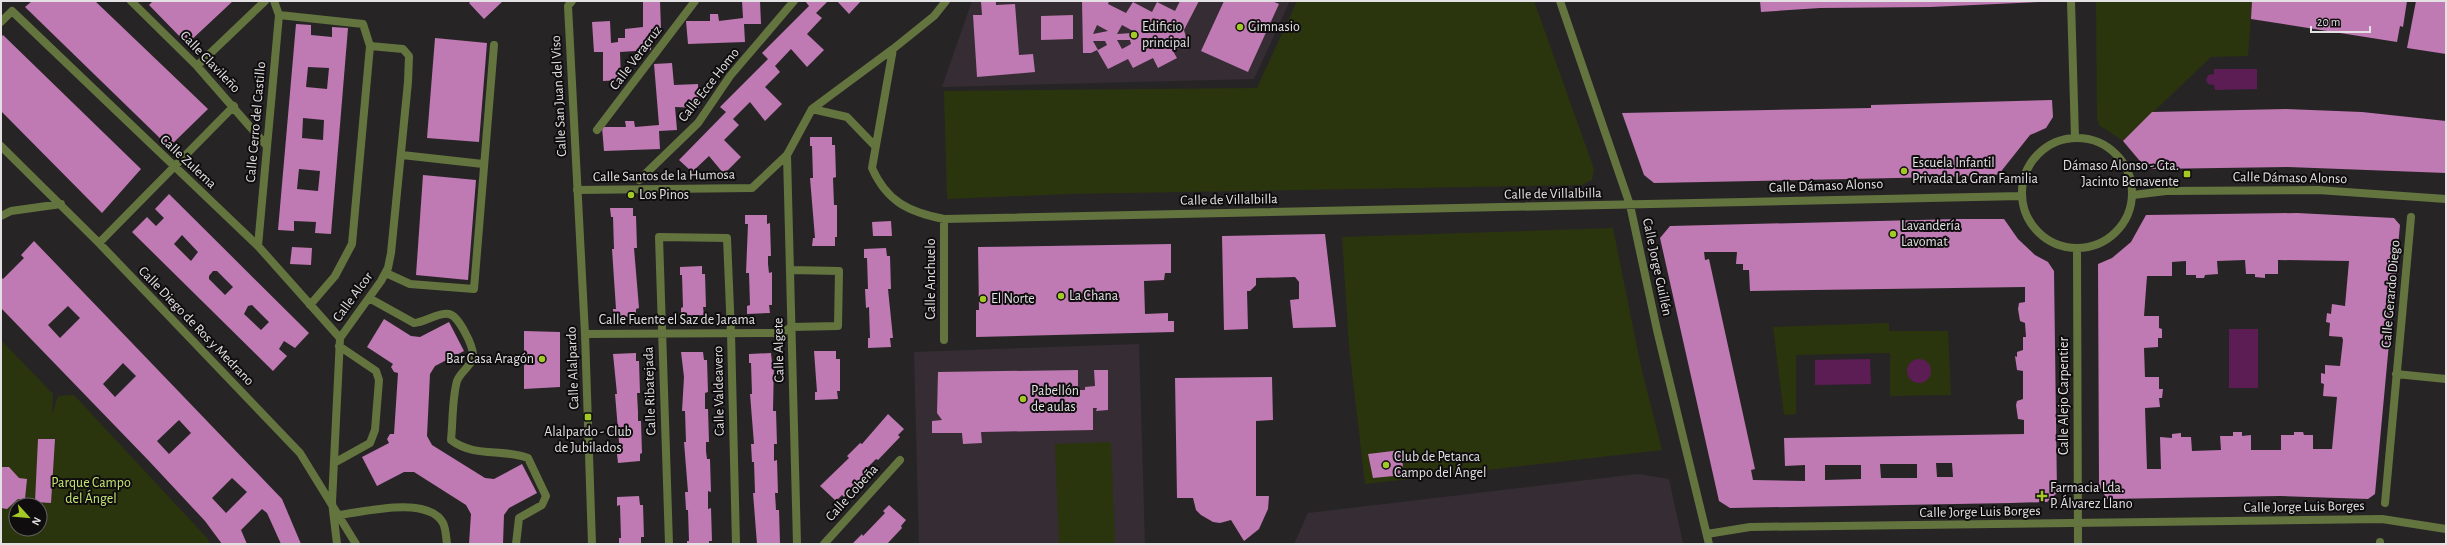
<svg xmlns="http://www.w3.org/2000/svg" width="2447" height="545" font-family="'Alegreya Sans',sans-serif">
<style>
.built{fill:#352d33}
.green{fill:#2b350d;fill-rule:evenodd}
.water{fill:#5b1d54}
.building{fill:#bf79b3;fill-rule:evenodd}
.lines{fill:none;stroke-linecap:round;stroke-linejoin:round}
.street{stroke:#64743e;stroke-width:8}
.poi-dot{fill:#a3c926;stroke:#0f0d0e;stroke-width:1.5}
.labels{text-anchor:middle;dominant-baseline:central;stroke-width:4;stroke-linejoin:round;paint-order:stroke}
.poi-label{font-size:14px;fill:#e3e1e3;stroke:#0f0d0e;text-anchor:start}
.street-label{font-size:14px;fill:#e3e1e3;stroke:#0f0d0e}
.park-label{font-size:14px;fill:#c6e775;stroke:#0f0d0e}
</style>
<rect width="100%" height="100%" fill="#272426"/>
<path class="built" d="M972 1H1290L1254 79 942 87Z
M1139 344 1145 544H919L914 352Z
M1638 474 1669 479 1683 544H1294L1308 513Z"/>
<path class="green" d="M1297 1H1534L1594 169 1592 180 1582 185 1068 194 947 199 944 91 1257 88Z
M2096 1H2252L2248 56 2211 57 2123 141 2099 125 2097 118Z
M1613 228 1641 367 1662 450 1365 484 1349 346 1342 237Z
M1889 323V331H1948L1951 395 1890 396V353L1796 355V414L1784 415 1773 327Z
M1 340 53 394 52 415 58 396 74 395 208 539 210 544H1ZM16 505H40V529H16Z
M1111 442 1115 544H1059L1055 444Z"/>
<path class="water" d="M2214 69H2257V89L2215 90 2214 85 2208 84 2206 80 2208 75 2214 74Z
M2229 329H2258V388H2229Z
M1870 359 1871 384 1815 385V360Z
M1907 371a12 12 0 1 1 24 0a12 12 0 1 1-24 0Z"/>
<path class="building" d="M32 1H95L208 109 169 147 25 7Z
M153 1H233L187 44 149 5Z
M471 1H503L484 19 469 3Z
M643 1H660L661 29H651V50L620 52 621 80 603 81V52H594L592 22 610 21 611 43 618 42V38H625V29L643 27Z
M742 1H760L761 24H744L745 42 688 44 686 21H710V14H718L719 21 743 18Z
M805 1H828L816 13 822 18 807 34 824 50 807 67 791 49 775 66 780 72 765 87 782 104 765 121 750 102 733 119 739 125 724 140 741 157 724 174 709 156 692 172 679 160 726 112 720 107 768 59 762 53 809 6Z
M837 1H861L849 14Z
M996 1V5L1015 4 1019 55 1033 54 1035 72 977 77 973 15H982L981 2Z
M1082 1H1109L1108 4 1126 13 1133 2 1152 12 1157 2 1175 11 1180 1H1199L1184 30 1188 44 1173 51 1177 58 1158 68 1153 58 1133 68 1128 59 1108 69 1097 50 1091 53H1083ZM1146 24 1157 29 1156 31 1141 32ZM1097 25 1108 31 1093 34ZM1122 25 1133 31 1132 33 1117 34ZM1141 38 1154 39 1156 43 1146 48ZM1117 40H1130L1131 44 1122 49ZM1093 41H1105L1107 45 1098 50Z
M1224 1H1272L1279 4 1248 72 1201 51Z
M1760 1H2039V2L1930 7 1820 8 1761 12Z
M2252 1 2258 2 2407 1 2403 27 2400 26 2397 42 2251 19Z
M2416 1H2446V54L2407 48Z
M1073 15V39L1041 40V16Z
M296 24 311 25V35L332 37V27L348 28 331 234 315 233 316 222 294 221V231L278 230ZM308 67 329 68 327 89 306 87ZM303 118 324 120 323 140 302 138ZM299 169 320 171 318 191 297 189Z
M3 35 141 169 102 213 1 111V37Z
M435 38 487 43 479 142 427 138Z
M672 63 674 85 698 84 699 108 675 107 677 130 659 131 660 149 604 151 602 127H626L625 121H634L635 127 659 125 654 64Z
M2052 100 2053 117 2046 128 2030 135 1999 174 1990 176 1654 183 1644 175 1622 113 1871 108V105Z
M2286 109 2362 112 2446 121V173L2288 167 2152 169 2139 160 2123 141 2152 112Z
M810 137H832V145H835L836 177 833 178 834 205H837V237H835V246H812L813 238H815L810 178H813L812 146H810Z
M423 175 476 180 468 280 416 275Z
M169 194 309 333 295 348 284 341 279 349 287 356 273 371 132 232 147 217 156 226 164 218 155 209ZM182 235 198 252 191 261 174 244ZM213 271H217L233 287 225 295 209 279V276ZM252 305 269 322 261 330 244 314 248 306Z
M610 208H633V216H636L637 248H634L639 308 636 309V317H613V309H616L612 249H614L613 217H611Z
M2297 213 2394 218 2400 225 2375 494 2368 499 2280 496 2107 499 2099 486 2098 264 2112 258 2131 242 2146 215ZM2245 260 2246 274H2255V277L2265 278V274H2278V260L2349 261 2345 306 2332 304 2331 314 2327 313 2326 322 2330 323 2329 336 2342 337 2343 340 2340 366 2325 365V374L2321 373V383L2324 384 2323 396 2337 397 2332 449H2313V435H2304L2303 432H2294V435H2281V450H2251V435L2242 436V432H2233V436H2220L2221 450 2192 451 2191 437H2181V433L2172 434V438L2160 437 2161 469H2147L2145 408 2160 407 2159 398H2162L2163 389H2159V377H2145L2144 348 2158 347V338H2162V329L2159 328V316H2144L2147 276H2172V262L2186 261V275H2196V278H2204L2205 275 2218 274 2217 261Z
M745 215H767V224L770 223 771 256H768V264L769 273 772 272V305H769L770 313 747 314V306L750 305 749 273H746L748 224H745Z
M1958 219H2004L2018 239 2035 255 2048 262 2054 271 2057 493 2047 502 2011 503 1730 508 1719 501 1660 238 1670 226ZM1704 252H1737L1736 264H1743V270H1749L1750 291 2025 287V302L2019 303 2018 309 2020 321 2025 323 2026 337H2023V350L2017 352V357L2015 356 2017 370 2023 371V399L2017 401 2016 405 2018 419 2024 420V434L1784 438 1785 466 1805 465V481L1753 480 1751 470 1755 469 1709 259 1705 260ZM1936 463H1952L1953 477H1937ZM1880 464H1917V478H1881ZM1825 465H1861V479L1825 480Z
M891 221 892 236H873L872 222Z
M1325 234 1336 327 1293 328 1290 300 1299 299V282L1295 277 1256 278V285L1250 291H1247L1248 329 1224 330 1222 236Z
M34 241 282 499 301 544H281L267 513 262 509 241 530 247 544H222L205 521 149 461 1 308V277L3 279 24 258 21 255ZM68 306 80 318 60 338 48 325ZM123 363 136 376 115 397 103 384ZM179 420 191 433 169 454 157 441ZM232 478 247 492 226 513 212 498Z
M1171 244V273H1165L1164 280 1144 281 1145 314 1168 313V321H1174V332L976 337V310H979L978 247Z
M292 247 312 248 311 265 290 264Z
M886 248 887 256H890L891 289H888L893 338H890L891 347 868 348V338H870L869 307 866 308 865 289H868L867 258H864V249Z
M702 266V274H705L706 307H703L704 315 681 316V308L683 307 682 275H680V267Z
M384 319 411 336 420 337 449 322 464 351 435 366 430 374 427 436 432 445 485 478 494 479 522 464 537 493 509 508 504 515 503 544H469L471 514 466 505 414 472H404L377 486 362 457 389 443 387 439 390 434H394L398 373 394 372 391 367 393 364 367 347Z
M524 331 560 332V387L524 389Z
M814 351H836V359H840V391H837L838 399 815 400V392H817Z
M681 352H703L704 360H707L708 392 705 393V409H708L709 442H706V451L707 459H710L711 492 708 491V509L711 508 712 541H709V544H687V541H689L688 510H686L685 492H688L684 442H686L685 411H682L684 377Z
M636 353V361H639L640 393H637L638 412V421H641L642 453 640 454V461L618 463 617 454H620L615 394H617L613 354Z
M771 353 772 362H774L773 411H776L777 444H774V461L777 460 778 493H775L776 510H779L780 543 757 544 753 493H755L754 462H752L751 444H754L750 394H752L751 363H749V354Z
M1078 370V390H1085V387L1095 386 1094 370H1108V410L1096 411 1097 408H1093V430L981 432 982 443 963 444 962 433H932V421L942 420 937 413 938 372Z
M1272 377 1273 420 1256 421V496H1269L1268 509 1259 529 1244 541 1231 520 1220 523 1213 522 1201 515 1196 510 1193 498H1177L1175 378Z
M888 414 904 429 898 435 900 437 878 460 876 459 864 471 866 473 844 497 842 495 836 501 820 486 849 458 847 456 860 443 862 444Z
M38 439H55L51 503 35 502Z
M1401 450 1404 475 1373 478 1368 454Z
M1 467H9L19 478 27 479 25 499H18L7 509 1 508Z
M639 496 640 505H643L644 537H641V544H619V538H621L620 505 617 506V497Z
M889 505 906 520 901 526 902 528 887 544H852L862 534 863 536 885 513 883 511Z"/>
<g class="lines">
<path class="street" d="M131 1 197 66 266 145
M572 1 568 6 585 334 592 544
M946 1 934 16 893 49 872 168C887 202 909 212 944 219L2022 196
M1560 1 1630 205 1657 330 1709 544
M2071 1 2075 138
M279 15 363 24 370 46
M1 22 12 11 258 246 340 338
M197 66 265 1
M812 109 893 49
M597 130 695 1
M2022 193a55 55 0 1 1 110 0a55 55 0 1 1-110 0Z
M1 146 99 243 300 453 356 544
M402 155 483 164
M787 155 797 544
M639 180 698 123 730 76 794 1
M577 190 752 188 787 155 812 109 847 117 875 146
M2133 195 2166 191 2318 190 2446 199
M1 216 11 211 61 204
M944 219V340
M99 243 234 106
M258 246 279 15 274 1
M2077 249 2078 544
M386 273 410 284 474 289 494 45
M369 298 414 323C425 322 439 312 449 314 459 316 473 346 473 355 473 365 460 372 457 381 452 399 453 421 451 440 475 458 501 448 528 458L546 496 542 505 519 518 516 544
M310 305 335 276 352 244 370 46 403 49 409 56 408 82 391 253 388 268 381 281 340 338 332 502 337 544
M585 334 782 333 791 327 838 326 839 271 790 270
M2396 374 2446 379
M334 463 370 443 375 430 379 380 376 371 339 346
M2385 503 2411 217
M339 515C363 512 428 495 443 523 446 529 446 537 447 544
M1707 534 1750 527 2382 519 2446 529
M669 544 659 237 727 238 731 333 736 544
M824 544 900 460
M2380 544V542"/>
</g>
<g class="poi-dot">
<circle cx="1240" cy="27" r="4"/>
<circle cx="1134" cy="35" r="4"/>
<circle cx="1904" cy="171" r="4"/>
<rect x="2183" y="170" width="8" height="8" rx="2"/>
<circle cx="631" cy="195" r="4"/>
<circle cx="1893" cy="234" r="4"/>
<circle cx="1061" cy="296" r="4"/>
<circle cx="983" cy="299" r="4"/>
<circle cx="542" cy="359" r="4"/>
<circle cx="1023" cy="399" r="4"/>
<rect x="584" y="413" width="8" height="8" rx="2"/>
<circle cx="1386" cy="465" r="4"/>
<path d="M2040 490h4v4h4v4h-4v4h-4v-4h-4v-4h4z"/>
</g>
<g class="labels">
<g class="poi-label">
<text x="1142" y="27">Edificio<tspan x="1142" dy="16">principal</tspan></text>
<text x="1248" y="27">Gimnasio</text>
<text x="1912" y="163">Escuela Infantil<tspan x="1912" dy="16">Privada La Gran Familia</tspan></text>
<text x="2179" y="166" text-anchor="end">Dámaso Alonso - Gta.<tspan x="2179" dy="16">Jacinto Benavente</tspan></text>
<text x="639" y="195">Los Pinos</text>
<text x="1901" y="226">Lavandería<tspan x="1901" dy="16">Lavomat</tspan></text>
<text x="1069" y="296">La Chana</text>
<text x="991" y="299">El Norte</text>
<text x="534" y="359" text-anchor="end">Bar Casa Aragón</text>
<text x="1031" y="391">Pabellón<tspan x="1031" dy="16">de aulas</tspan></text>
<text x="588" y="432" text-anchor="middle">Alalpardo - Club<tspan x="588" dy="16">de Jubilados</tspan></text>
<text x="1394" y="457">Club de Petanca<tspan x="1394" dy="16">Campo del Ángel</tspan></text>
<text x="2050" y="488">Farmacia Lda.<tspan x="2050" dy="16">P. Álvarez Llano</tspan></text>
</g>
<g class="street-label">
<text transform="translate(636 58) rotate(-53)">Calle Veracruz</text>
<text transform="translate(210 62) rotate(46)">Calle Clavileño</text>
<text transform="translate(709 85) rotate(-52)">Calle Ecce Homo</text>
<text transform="translate(559 96) rotate(-93)">Calle San Juan del Viso</text>
<text transform="translate(256 122) rotate(-85)">Calle Cerro del Castillo</text>
<text transform="translate(188 162) rotate(43)">Calle Zulema</text>
<text transform="translate(664 176) rotate(-1)">Calle Santos de la Humosa</text>
<text transform="translate(2290 178) rotate(1)">Calle Dámaso Alonso</text>
<text transform="translate(1826 186) rotate(-2)">Calle Dámaso Alonso</text>
<text transform="translate(1553 194) rotate(-1)">Calle de Villalbilla</text>
<text transform="translate(1229 200) rotate(-1)">Calle de Villalbilla</text>
<text transform="translate(1657 267) rotate(78)">Calle Jorge Guillén</text>
<text transform="translate(931 279) rotate(-90)">Calle Anchuelo</text>
<text transform="translate(2391 294) rotate(-85)">Calle Gerardo Diego</text>
<text transform="translate(353 297) rotate(-54)">Calle Alcor</text>
<text x="677" y="320">Calle Fuente el Saz de Jarama</text>
<text transform="translate(196 326) rotate(46)">Calle Diego de Ros y Medrano</text>
<text transform="translate(779 350) rotate(-91)">Calle Algete</text>
<text transform="translate(573 368) rotate(-92)">Calle Alalpardo</text>
<text transform="translate(650 391) rotate(-92)">Calle Ribatejada</text>
<text transform="translate(719 391) rotate(-91)">Calle Valdeavero</text>
<text transform="translate(2064 396) rotate(-90)">Calle Alejo Carpentier</text>
<text transform="translate(852 493) rotate(-48)">Calle Cobeña</text>
<text transform="translate(2304 507) rotate(-1)">Calle Jorge Luis Borges</text>
<text transform="translate(1980 512) rotate(-1)">Calle Jorge Luis Borges</text>
</g>
<g class="park-label">
<text x="91" y="483">Parque Campo<tspan x="91" dy="16">del Ángel</tspan></text>
</g>
</g>
<rect width="2447" height="545" fill="none" stroke="#e3e1e3" stroke-width="4"/>
<g transform="translate(28 517) rotate(117)"><circle r="19" fill="#0f0d0e" stroke="#646263"/>
<path d="M0-3L7 15L0 10L-7 15Z" fill="#a3c926"/>
<text y="-6" font-size="11" font-weight="bold" text-anchor="middle" fill="#e3e1e3">N</text>
</g>
<path d="M2311 26v6h59v-6" fill="none" stroke="#e3e1e3" stroke-width="2"/>
<text x="2317" y="26" font-size="12" fill="#e3e1e3" stroke="#0f0d0e" stroke-width="3" paint-order="stroke">20 m</text>
</svg>
